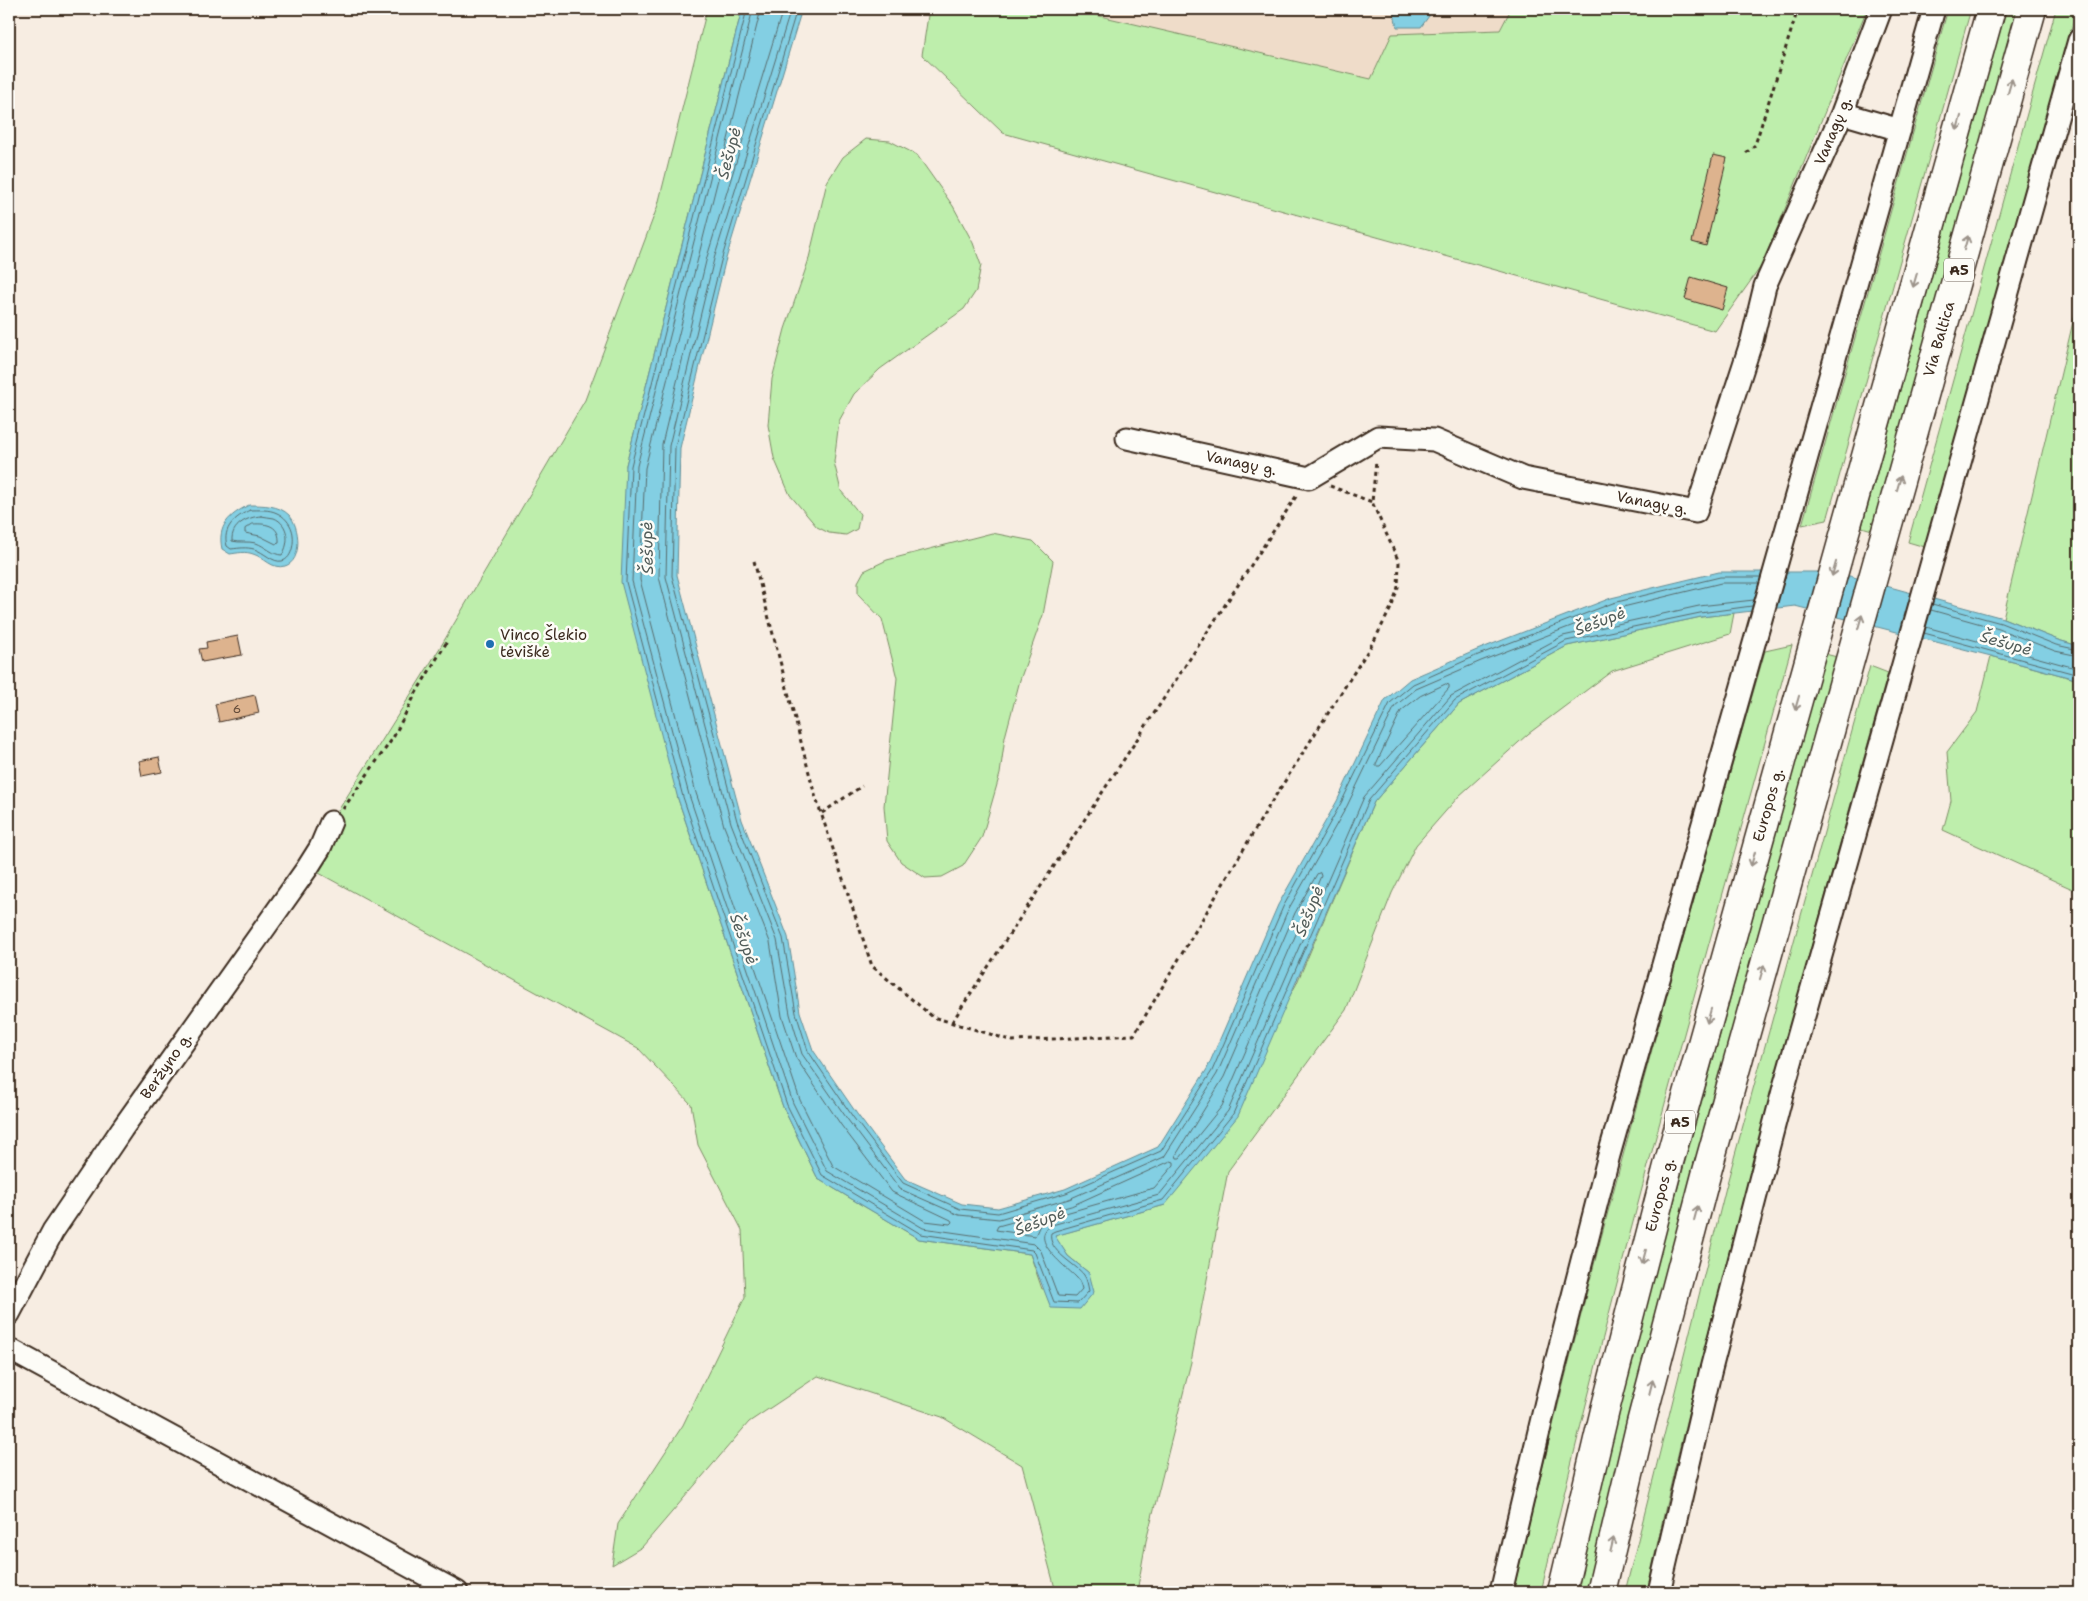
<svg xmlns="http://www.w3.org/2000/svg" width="2088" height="1601" font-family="'Shantell Sans',sans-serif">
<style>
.built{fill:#efdcc9}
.green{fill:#beeeac;stroke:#7c8c65}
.water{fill:#83cfe3;stroke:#668d94}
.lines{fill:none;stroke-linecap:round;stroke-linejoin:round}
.shore{stroke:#586c6d;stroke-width:1}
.building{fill:#ddb38e;stroke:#3b2a1e}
.street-casing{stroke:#3b2a1e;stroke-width:25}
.highway-casing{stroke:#3b2a1e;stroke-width:31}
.path{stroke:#3b2a1e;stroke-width:3;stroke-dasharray:4 4;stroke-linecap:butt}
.street{stroke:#fdfcf7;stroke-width:21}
.highway{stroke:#fdfcf7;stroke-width:28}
.oneway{stroke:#9c938a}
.poi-dot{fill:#1f6fb2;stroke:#fdfcf7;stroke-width:2}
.labels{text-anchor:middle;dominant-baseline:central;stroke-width:5;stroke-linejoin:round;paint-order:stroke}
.number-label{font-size:12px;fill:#644c3a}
.shield{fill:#fdfcf7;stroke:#75695f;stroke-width:1}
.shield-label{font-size:14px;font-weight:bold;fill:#3b2a1e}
.street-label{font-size:15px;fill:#3b2a1e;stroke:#fdfcf7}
.poi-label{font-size:15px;fill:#3b2a1e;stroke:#fdfcf7;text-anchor:start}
.water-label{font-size:16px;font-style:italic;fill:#515c59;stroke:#fdfcf7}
</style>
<rect width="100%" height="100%" fill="#f7ede2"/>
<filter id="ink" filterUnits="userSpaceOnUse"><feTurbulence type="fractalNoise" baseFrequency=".02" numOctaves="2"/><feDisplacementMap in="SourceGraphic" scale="10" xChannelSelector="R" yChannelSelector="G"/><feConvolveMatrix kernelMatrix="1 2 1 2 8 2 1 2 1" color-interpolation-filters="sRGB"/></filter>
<g filter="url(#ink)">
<path class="built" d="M1070 9H1511L1500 30 1392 35 1371 79Z"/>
<path class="green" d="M707 9H742L626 465 678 799 783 1107 818 1179 919 1239 1030 1254 1042 1289 1089 1273 1068 1256 1054 1236 1165 1205 1296 985 1374 802 1459 704 1567 646 1701 617 1734 613 1730 634 1612 671 1528 734 1459 796 1416 845 1392 893 1346 1010 1228 1171 1191 1362 1146 1541 1137 1592H1056L1022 1465 942 1417 818 1376 749 1422 642 1547 612 1565 618 1524 683 1425 745 1297 742 1230 698 1145 691 1104 638 1048 308 867 331 822 441 646 585 400 658 205Z
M929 9H1070L1371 79 1392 34 1500 30 1511 9H1867L1762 265 1715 331 1003 133 922 55Z
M1948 9H1971L1827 520 1802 525Z
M2006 9H2019L1872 530 1862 527Z
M2056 9H2077L1925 547 1908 542Z
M866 139 890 141 917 155 953 206 973 243 981 265 976 291 964 309 880 369 854 394 839 421 834 462 841 491 860 514 857 529 846 535 829 533 817 527 790 495 774 458 768 425 772 379 785 329 808 262 827 182 843 157Z
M2079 282V646L2058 640 2003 618 2077 305Z
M992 533 1033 541 1053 561 1043 615 1020 680 1005 737 1000 774 982 837 963 866 942 877 925 878 901 862 887 841 884 806 897 678 882 619 858 594V582L864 571 887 560Z
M1792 645C1705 960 1614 1273 1541 1592H1513C1586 1276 1675 963 1765 651Z
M1825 654 1837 657 1589 1592H1576L1623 1395 1661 1249Z
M1991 656 2079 680V892L1943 830 1951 801 1947 752 1977 712Z
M1870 666 1888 673C1835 859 1784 1044 1735 1230 1704 1350 1672 1471 1647 1592H1625L1726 1187Z"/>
<path class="water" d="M742 9H802L725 262 680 448 677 575 742 820 788 937 800 1012 813 1050 857 1114 905 1179 962 1204 998 1208 1065 1189 1158 1147 1207 1069 1278 905 1337 801 1385 700 1410 679 1477 650 1611 598 1719 572H1835L2003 618 2058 640 2079 646V680L1991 656 1795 606 1701 617 1567 646 1459 704 1374 802 1238 1116 1165 1205 1055 1236 1068 1256 1089 1273 1094 1292 1080 1309 1051 1308 1030 1254 919 1239 818 1179 783 1107 678 799 621 582 626 465Z
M1393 9H1434L1421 27H1397Z
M249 505C263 505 279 505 289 515 300 526 303 561 285 566 272 570 264 557 253 554 245 551 238 553 230 554L222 549C217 526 229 515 249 505Z"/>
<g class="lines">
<path class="shore" d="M747 9 631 466 626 582 683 797 787 1105 822 1175 921 1234 1032 1250 1035 1253 1054 1302 1078 1303 1089 1291C1088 1286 1087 1279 1084 1275 1076 1264 1047 1251 1051 1233L1055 1231 1163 1200 1233 1114 1369 800 1455 700 1566 641 1700 613 1752 606
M753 9 637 466 632 581 689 795 793 1103 827 1171 923 1228 1034 1244 1041 1251 1058 1296 1075 1297 1082 1289C1081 1285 1080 1281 1077 1278 1068 1268 1026 1239 1052 1225L1159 1195 1228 1111 1364 797 1451 696 1563 636 1699 606 1754 600
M761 9 645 468 640 580 696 793 800 1100 833 1166 925 1221 950 1224 952 1222 951 1220 892 1192 841 1125 796 1058 782 1016 770 942 724 826 659 577 662 444 707 257 783 9
M791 9 714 259 669 446 666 577 731 823 777 940 790 1014 802 1054 848 1120 900 1189 959 1215 999 1219 1069 1199 1164 1157 1217 1074 1288 910 1347 806 1395 706 1416 689 1481 661 1615 609 1721 583H1759
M797 9 721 261 675 447 672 576 737 821 783 938 796 1013 808 1051 853 1117 903 1183 960 1209 998 1213 1066 1193 1161 1151 1212 1071 1283 907 1341 803 1390 703 1413 684 1478 655 1613 603 1720 577H1761
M250 510C259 510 269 509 277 513 284 516 290 523 292 530 295 539 293 559 282 561 273 563 264 552 254 549 246 547 240 548 231 549L227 546C222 528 235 517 250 510Z
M261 516C265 517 270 517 274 518 289 524 290 543 282 555 273 555 265 546 256 543 248 541 239 543 232 541 231 525 247 517 261 516Z
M253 524C268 523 280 526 279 543L276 544 260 536 245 533V529Z
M1932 604 2001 623 2056 645 2079 650
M1931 610 1999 629 2055 651 2079 656
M1926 627 2079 669
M1924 633 2079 675
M1446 684 1449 685V688L1380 766H1376V764L1401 711 1420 696Z
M1320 873 1321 876 1222 1106 1180 1158H1177L1176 1155 1224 1077 1295 913 1317 874Z
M1171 1161 1174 1162V1165L1154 1188 1048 1218 1040 1225 1035 1236 996 1230 998 1226 1071 1206Z"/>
</g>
<path class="building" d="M1713 155 1727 158 1706 246 1692 242Z
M1691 277 1728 288 1722 310 1685 299Z
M238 636 242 655 202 662 199 649 207 648 206 642Z
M255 695 259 713 219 722 215 704Z
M159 757 162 772 142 776 139 761Z"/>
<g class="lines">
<g class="street-casing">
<path id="street" d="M1842 113 1900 130
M1127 438 1309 478 1378 437 1434 440 1523 478 1696 512 1752 340 1765 286 1842 113 1881 9
M9 1314 53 1231 122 1129 308 867 320 848 331 822
M9 1349 457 1592
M1501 1592 1548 1393 1609 1155 1934 9
M1659 1592 1710 1373 1784 1087 2079 40"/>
</g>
<g class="highway-casing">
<path id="highway" d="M1562 1592 1605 1410 1669 1162 1991 9
M1601 1592 1641 1423 1706 1175 2032 9"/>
</g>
<path class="path" d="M1746 153 1755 145 1798 9
M1330 486 1372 502
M754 561 814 792 872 966 933 1017 1013 1041 1134 1035 1269 806 1374 641 1392 606 1398 587 1399 562 1372 502 1376 461
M343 809 393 738 416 693 448 640
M822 813 862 786
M952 1022 1297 495"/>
<use href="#street" class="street"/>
<use href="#highway" class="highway"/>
</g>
<defs><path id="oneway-shaft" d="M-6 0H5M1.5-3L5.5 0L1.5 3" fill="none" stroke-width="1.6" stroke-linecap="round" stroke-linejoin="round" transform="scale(1.25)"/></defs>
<g class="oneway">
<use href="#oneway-shaft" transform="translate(2010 86) rotate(-74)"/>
<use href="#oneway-shaft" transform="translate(1959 123) rotate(106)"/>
<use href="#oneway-shaft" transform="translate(1966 243) rotate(-74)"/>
<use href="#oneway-shaft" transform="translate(1915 280) rotate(106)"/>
<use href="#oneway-shaft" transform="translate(1899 483) rotate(-74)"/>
<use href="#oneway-shaft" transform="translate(1834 569) rotate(106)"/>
<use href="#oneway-shaft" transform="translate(1860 622) rotate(-74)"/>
<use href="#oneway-shaft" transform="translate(1797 703) rotate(106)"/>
<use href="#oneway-shaft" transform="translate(1753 859) rotate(106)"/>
<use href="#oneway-shaft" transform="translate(1762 972) rotate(-74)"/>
<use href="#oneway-shaft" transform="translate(1709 1016) rotate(106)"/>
<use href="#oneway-shaft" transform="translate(1696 1213) rotate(-75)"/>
<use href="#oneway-shaft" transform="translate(1644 1257) rotate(105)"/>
<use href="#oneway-shaft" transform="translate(1651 1387) rotate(-76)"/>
<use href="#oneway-shaft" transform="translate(1612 1545) rotate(-77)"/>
</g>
</g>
<circle class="poi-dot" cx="490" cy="644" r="5"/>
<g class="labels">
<g class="number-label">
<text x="237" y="709">6</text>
</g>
<g class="shield">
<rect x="1944" y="258.5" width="30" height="23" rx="4"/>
<rect x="1665" y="1110.5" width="30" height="23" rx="4"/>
</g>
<g class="shield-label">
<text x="1959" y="270">A5</text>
<text x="1680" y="1122">A5</text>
</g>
<g class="street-label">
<text transform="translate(1833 131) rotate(-67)">Vanagų g.</text>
<text transform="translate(1939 339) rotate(-74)">Via Baltica</text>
<text transform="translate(1241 463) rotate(12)">Vanagų g.</text>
<text transform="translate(1652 503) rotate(11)">Vanagų g.</text>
<text transform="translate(1768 805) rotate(-74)">Europos g.</text>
<text transform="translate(166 1066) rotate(-55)">Beržyno g.</text>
<text transform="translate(1660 1195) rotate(-75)">Europos g.</text>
</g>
<g class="poi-label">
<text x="500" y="635">Vinco Šlekio<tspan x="500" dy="17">tėviškė</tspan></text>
</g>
<g class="water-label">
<text transform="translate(729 153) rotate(-75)">Šešupė</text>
<text transform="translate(647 548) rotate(-91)">Šešupė</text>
<text transform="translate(1600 621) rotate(-21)">Šešupė</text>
<text transform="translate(2006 643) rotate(16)">Šešupė</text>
<text transform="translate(1309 911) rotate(-68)">Šešupė</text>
<text transform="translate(744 939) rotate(70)">Šešupė</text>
<text transform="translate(1040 1221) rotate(-21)">Šešupė</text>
</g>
</g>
<rect width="2088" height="1601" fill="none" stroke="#fdfcf7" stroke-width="30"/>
<rect x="15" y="15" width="2058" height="1571" fill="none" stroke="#3b2a1e" stroke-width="2" filter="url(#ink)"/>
</svg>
